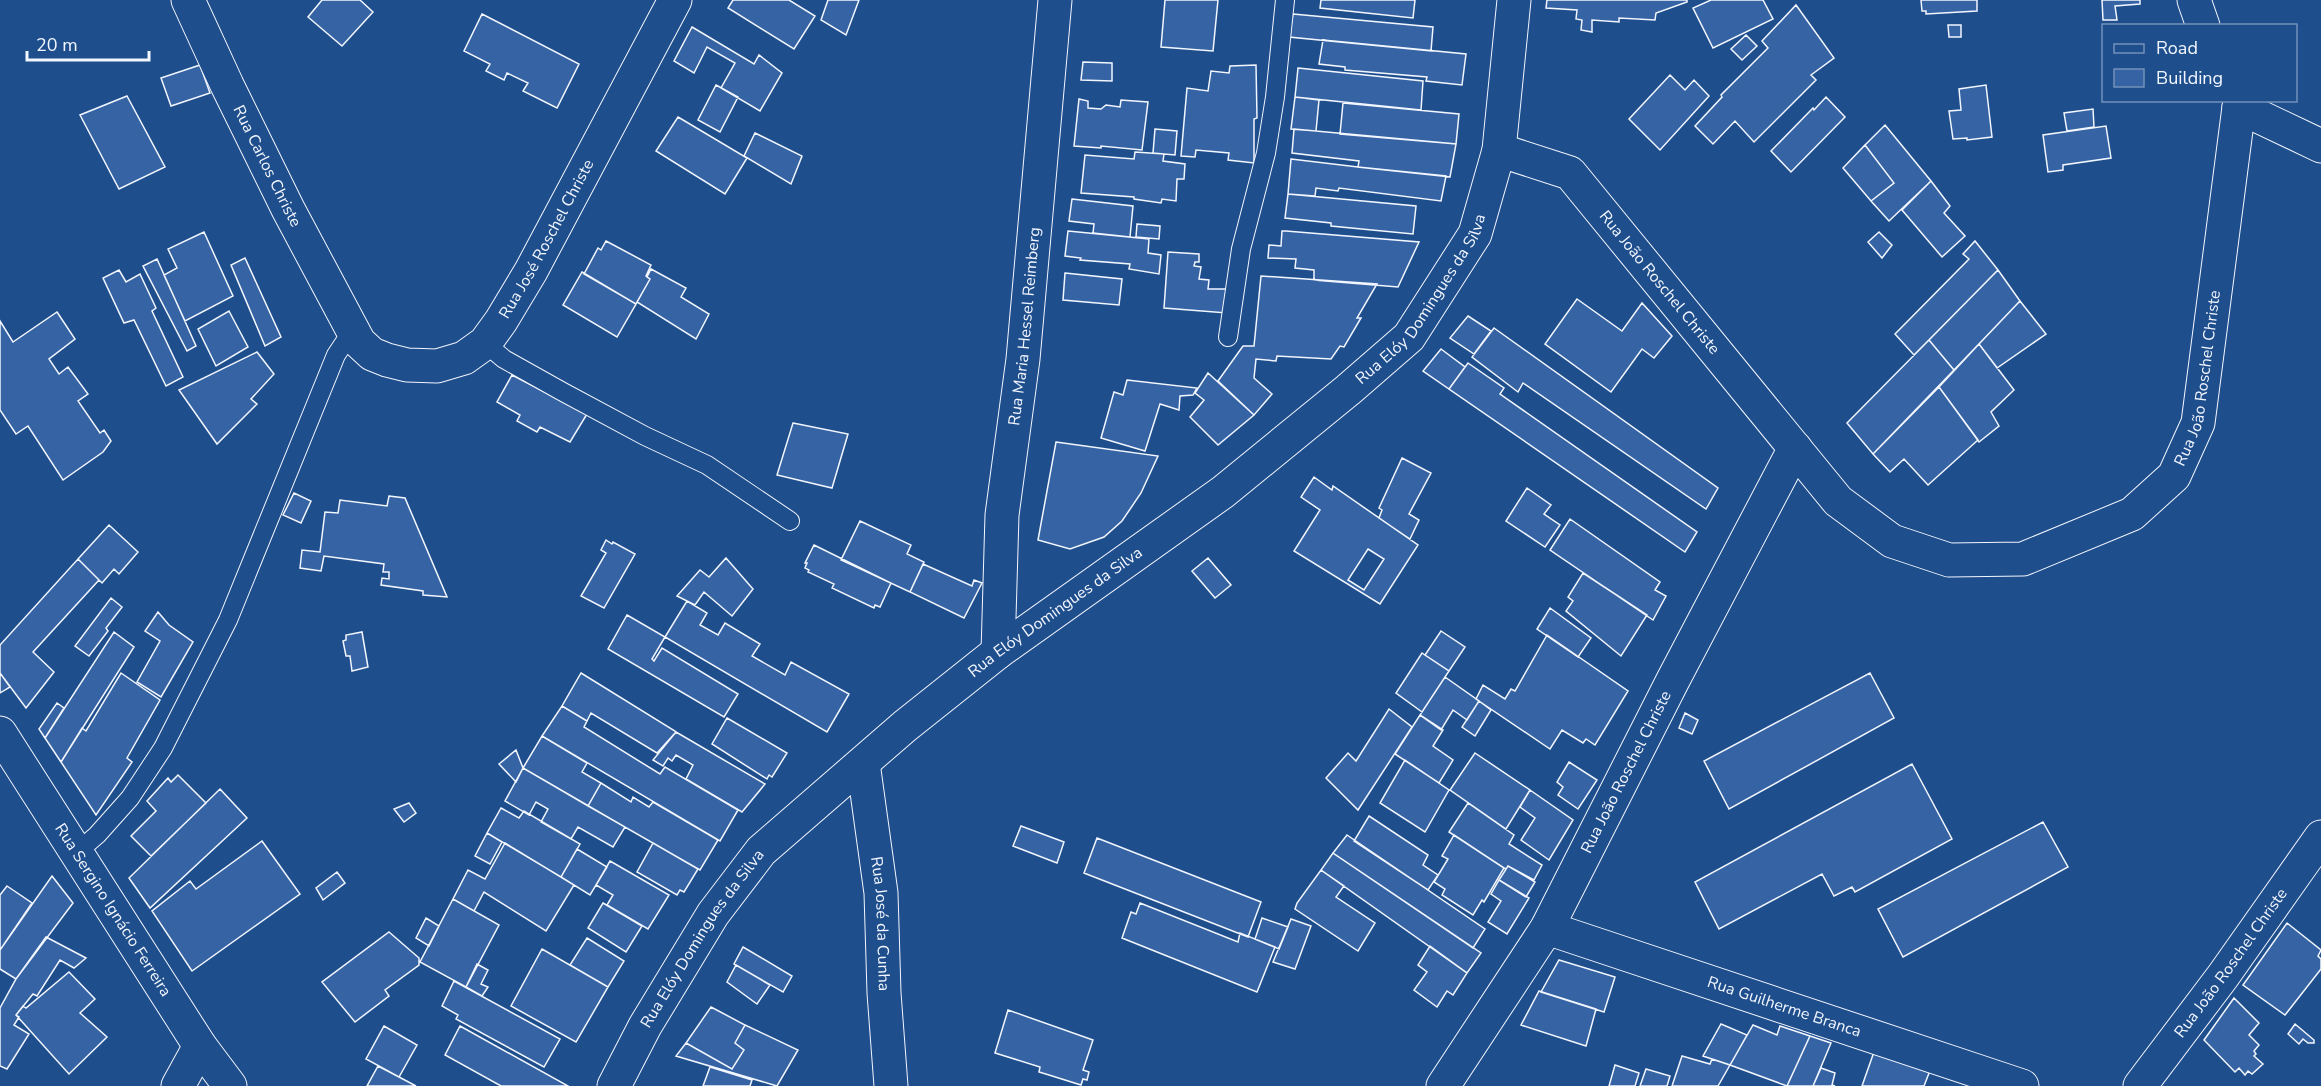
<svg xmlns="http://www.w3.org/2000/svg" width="2321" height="1086" font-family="'Nunito Sans',sans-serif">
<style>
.building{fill:#3563a3;stroke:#f2f6ff;stroke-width:1.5;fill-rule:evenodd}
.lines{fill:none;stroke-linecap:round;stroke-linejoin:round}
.lane-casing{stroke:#f2f6ff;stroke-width:20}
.street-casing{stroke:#f2f6ff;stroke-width:35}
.secondary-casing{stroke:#f2f6ff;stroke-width:35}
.lane{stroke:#1f4e8c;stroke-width:18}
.street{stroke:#1f4e8c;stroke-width:33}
.secondary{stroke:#1f4e8c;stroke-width:33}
.labels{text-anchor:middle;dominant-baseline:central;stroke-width:4.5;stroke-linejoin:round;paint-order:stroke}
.street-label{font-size:16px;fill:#f2f6ff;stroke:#1f4e8c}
</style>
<rect width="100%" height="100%" fill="#1f4e8c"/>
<path class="building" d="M322 0H360L373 12 342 46 308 17Z
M733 0H789L815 16 794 49 728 8Z
M828 0H859L846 35 821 20Z
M1165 0H1218L1213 51 1161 47Z
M1321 0H1415L1413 18 1320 8Z
M1547 0H1687V2L1656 13 1655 20 1619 18V22L1592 20V32L1581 30 1582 20 1576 19 1577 10 1546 8Z
M1711 0H1763L1773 19 1713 48 1693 8Z
M1921 0H1977V11L1926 14V11H1922Z
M2102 0H2140V4L2115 6 2117 20H2103Z
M1796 5 1834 58 1811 75 1816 80 1754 142 1735 121 1713 144 1695 126 1722 97 1721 95 1768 48 1762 41Z
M482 14 579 64 557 108 523 91 528 83 507 73 504 80 486 71 490 64 464 51Z
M1293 14 1433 27 1431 51 1289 37Z
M1948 25H1961V37H1949Z
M692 27 754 64 759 55 782 73 760 111 721 88 735 63 707 47 694 73 674 61Z
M1746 35 1757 46 1742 60 1731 49Z
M1323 40 1466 54 1462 85 1426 81 1427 77 1345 70V67L1319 64Z
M1083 62 1112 63V81L1081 80Z
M200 65 210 93 171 106 161 78Z
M1256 65 1257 118 1254 119V163L1228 160 1229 153 1196 150 1195 157 1181 156 1187 88 1208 91 1211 71 1229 73 1230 66Z
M1298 68 1423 81 1421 110 1295 97Z
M1670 75 1685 90 1694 80 1709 96 1660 150 1629 119Z
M716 85 738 97 720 132 698 120Z
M1986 85 1992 137 1967 140V138L1953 139 1949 111 1961 110 1959 89Z
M127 96 165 167 119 189 80 115Z
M1295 97 1319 100 1316 131 1291 129Z
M1826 97 1845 117 1791 172 1771 151 1813 108 1814 110Z
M1079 99 1088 101V108L1101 109 1106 105 1120 107 1121 100 1148 102 1142 150 1101 146V148L1074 146Z
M1343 103 1459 114 1456 144 1340 134Z
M2093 109 2094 127 2067 131 2064 113Z
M678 117 747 158 725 194 656 151Z
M1885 125 1931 181 1889 221 1871 201 1894 183 1865 145Z
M2106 126 2111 158 2063 165V170L2048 172 2043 135Z
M1155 129 1177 131 1175 155 1153 153Z
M1294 129 1456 144 1450 177 1358 167 1359 161 1292 153Z
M755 133 802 156 791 184 744 156Z
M1865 145 1894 183 1871 201 1843 168Z
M1135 152 1164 154 1163 161 1185 164 1184 179H1177L1176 201 1162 199 1161 203 1134 199V197L1081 193 1085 155 1134 159Z
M1291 159 1358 167 1446 176 1441 201 1339 188 1338 191 1316 188 1315 196 1288 194Z
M1931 181 1950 206 1944 213 1965 236 1942 257 1902 210Z
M1288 194 1416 206 1413 234 1331 226V223L1285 218Z
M1072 199 1133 206 1130 237 1093 233 1094 224 1069 221Z
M1137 224 1160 226 1159 239 1136 237Z
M1068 231 1149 239 1148 253 1161 255 1159 274 1129 269 1130 264 1080 260 1081 258 1065 256Z
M1282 231H1286L1419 242 1398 287 1314 280V270L1295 268 1296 259 1268 258 1269 245 1281 246Z
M204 232 233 296 185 321 164 275 177 268 168 249Z
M1879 232 1892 245 1882 258 1868 242Z
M606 241 651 265 646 276 650 279 636 304 584 274 598 248 601 250Z
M1975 241 1998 270 1914 355 1895 334 1969 259 1963 254Z
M1168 252 1199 254V262H1195L1194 266 1201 267 1199 279 1209 280 1208 289H1230L1227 313 1164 308Z
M245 258 281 337 265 346 231 265Z
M157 259 196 346 187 351 143 266Z
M651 269 686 288 681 297 709 314 696 339 637 302 650 279 647 277Z
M119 270 126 282 140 274 156 308 152 311 183 377 166 386 134 320 124 323 103 278Z
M1998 270 2020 301 1954 370 1929 340Z
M582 272 636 304 617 337 563 305Z
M1065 273 1122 279 1119 305 1063 300Z
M1261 276 1377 284 1357 318H1361L1344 347 1340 346 1331 359 1277 356 1276 361 1256 359 1254 378 1272 394 1254 415 1218 381 1243 346H1254Z
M1577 299 1622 331 1642 303 1672 336 1654 358 1642 349 1611 392 1545 344Z
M2020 301 2046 334 1997 368 1979 344Z
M229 311 248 347 216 366 198 329Z
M57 312 75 339 49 359 59 374 68 367 88 394 78 401 100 433 104 430 111 441 103 452 63 480 28 426 16 434 0 410V321L13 342Z
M1468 316 1491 331 1474 354 1450 338Z
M1494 328 1718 488 1706 509 1523 383 1518 392 1472 357Z
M1929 340 1954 370 1873 454 1847 423Z
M1979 344 2014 390 1991 412 1999 426 1979 442 1939 387Z
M1441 349 1465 367 1449 389 1423 371Z
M257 352 274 374 251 399 257 404 217 444 179 390Z
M1468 363 1504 388 1500 394 1697 532 1685 552 1449 389Z
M1208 373 1254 415 1218 445 1190 417 1204 400 1195 393Z
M512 375 587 414 570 442 540 427 537 432 517 421 520 415 497 402Z
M1127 380 1197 388 1193 395 1180 396 1179 410 1160 404 1145 451 1101 438 1114 392 1123 395Z
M1939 387 1978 440 1928 485 1904 459 1890 472 1873 454Z
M793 423 848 434 832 488 777 475Z
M1056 442 1158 456 1141 493 1122 521 1104 537 1070 549 1038 540Z
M1402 458 1431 473 1409 514 1419 520 1410 539 1379 518 1382 510 1379 508Z
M1314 477 1332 490 1333 486 1418 545 1380 604 1294 551 1320 510 1301 497ZM1368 549 1384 559 1364 590 1348 580Z
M1527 488 1551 505 1544 514 1560 525 1545 547 1506 521Z
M294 493 311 501 301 523 283 515Z
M389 496 405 498 447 597 423 595V591L381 585 382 578 389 579V572H383L384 564 324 556 321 571 300 568 302 550 320 552 325 512 338 513 340 500 387 506Z
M1570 519 1660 582 1655 590 1666 596 1653 620 1550 550Z
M860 521 911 545 907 554 924 562 910 592 841 560Z
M109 525 138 552 119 574 114 569 102 583 78 559Z
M606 540 612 544 613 542 635 554 604 608 581 596 606 553 601 550Z
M814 545 891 583 880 607 875 605 874 608 832 588 834 584 808 572 809 570 805 568 807 563H805Z
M726 558 753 589 732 616 704 592 695 605 677 596 700 570 709 577Z
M1208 558 1231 585 1215 598 1192 571Z
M78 559 99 580 33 652 54 672 26 708 0 673V645Z
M923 564 972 586 974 580 982 583 964 618 910 592Z
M1583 573 1647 615 1621 656 1566 611 1573 601 1568 597Z
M111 598 122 607 106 628 108 631 89 656 75 646Z
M687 601 707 613 700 625 718 635 725 623 760 644 752 656 785 675 791 662 849 694 827 732 665 637Z
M1550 608 1591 638 1578 657 1537 629Z
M158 612 169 625 193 642 161 697 137 682 160 641 145 631Z
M627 615 665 637 652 659 654 661 662 648 738 694 724 717 608 649Z
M1441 631 1465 647 1449 671 1425 655Z
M114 632 134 647 61 762 45 738Z
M362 632 368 667 352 671 350 656H346L343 641 346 640V635Z
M1547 635 1628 691 1595 745 1586 739 1583 743 1562 730 1550 749 1476 699 1483 685 1505 699 1511 689 1515 691Z
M1422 653 1449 671 1422 712 1396 693Z
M0 673 10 687 0 693Z
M121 673 160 700 127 758 132 762 96 815 61 762 82 728 86 731Z
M581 673 675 731 676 732 657 753 591 713 587 721 562 706Z
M1870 673 1894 718 1729 809 1704 761Z
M1445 677 1479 701 1467 720 1453 710 1441 730 1420 715Z
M1479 701 1491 710 1475 736 1462 727Z
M57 703 64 708 45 738 39 729Z
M562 706 587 721 584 727 660 774 665 767 738 810 720 841 542 736Z
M1389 709 1412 727 1358 810 1326 778 1348 753 1356 761Z
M1685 713 1698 720 1692 734 1679 728Z
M1420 715 1443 730 1433 746 1453 760 1439 783 1395 754Z
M727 718 787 753 772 777 769 775 767 779 712 744Z
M676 732 765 784 742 812 686 779 693 765 676 755 672 761 668 758 663 766 653 760Z
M542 736 587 763 582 772 601 783 588 806 523 768Z
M516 750 523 768 516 782 499 764Z
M1475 753 1530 790 1506 829 1450 790Z
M1405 760 1449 790 1425 832 1380 803Z
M1569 762 1597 780 1578 809 1558 795 1563 787 1557 782Z
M1912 764 1952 839 1855 892 1852 887 1834 896 1822 874 1719 929 1695 882Z
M523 768 625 827 613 847 578 827 571 839 541 822 548 809 536 802 529 815 505 801Z
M178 775 206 803 151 856 131 836 156 811 147 801 168 778 171 782Z
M601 783 631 802 633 797 649 807 653 802 718 840 700 870 588 806Z
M220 789 247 818 150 908 129 878Z
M1530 790 1573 820 1549 860 1521 840 1535 818 1520 807Z
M409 803 416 813 404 822 394 809Z
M1468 803 1514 835 1509 844 1542 865 1534 880 1508 866 1506 869 1504 868 1449 832Z
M501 808 519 818 524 811 580 844 561 877 487 833Z
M1369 816 1428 855 1423 865 1438 875 1428 890 1354 841Z
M2043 822 2068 867 1903 957 1878 909Z
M1021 826 1064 842 1057 863 1013 846Z
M487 833 502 842 490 864 475 856Z
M1347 835 1485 929 1473 948 1333 853Z
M1454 835 1504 868 1484 902 1482 900 1473 915 1442 895 1445 889 1434 882 1448 859 1442 856Z
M1097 838 1261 902 1248 937 1084 873Z
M262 841 300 894 192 971 152 911 190 881 196 889Z
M505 843 574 885 546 931 484 892 474 911 453 899 468 870 485 879Z
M653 843 698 869 684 892 680 890 677 895 637 872Z
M577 849 607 867 590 895 561 877Z
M1333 853 1481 953 1467 973 1321 870Z
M610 861 669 895 648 929 607 905 613 895 596 885Z
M1508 866 1535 882 1526 897 1499 880Z
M1321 870 1344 886 1336 897 1375 923 1358 951 1295 909 1297 903Z
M337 872 345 883 323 900 316 888Z
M52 876 73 903 16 979 0 969V950Z
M1499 880 1529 898 1507 934 1488 922 1501 901 1491 894Z
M7 886 32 903 0 950V895Z
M453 899 499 925 466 987 420 962Z
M603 903 642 926 626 952 588 928Z
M1140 903 1238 942 1240 933 1275 947 1257 992 1122 938 1131 912 1136 914Z
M426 918 439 926 429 946 416 938Z
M1262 918 1288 927 1279 949 1255 939Z
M1291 919 1311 926 1295 969 1273 962Z
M2287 923 2321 950 2318 956 2321 959V969L2285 1015 2243 985Z
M389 932 419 958V965L385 990 389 996 355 1022 322 982Z
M46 937 86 958 74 968 60 960 37 996 33 994 16 1015 19 1017 14 1025 29 1034 7 1069 0 1066V1008L16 979Z
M587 938 624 961 608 987 570 965Z
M1430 946 1467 973 1453 995 1447 991 1437 1007 1414 990 1427 972 1418 965Z
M743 947 792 976 783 992 734 964Z
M542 949 608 987 576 1042 511 1006Z
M1559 960 1615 977 1604 1012 1541 992Z
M477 964 488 970 481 984 488 987 482 996 466 987Z
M736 965 770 985 757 1004 727 982Z
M69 972 95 999 80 1013 107 1037 69 1074 16 1015 23 1006 26 1008Z
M454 981 560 1039 544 1067 456 1019 458 1015 442 1006Z
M1539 991 1596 1009 1586 1046 1521 1025Z
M2234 998 2259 1023 2249 1035 2259 1045 2254 1051 2256 1054 2254 1056 2263 1064 2252 1074 2248 1071 2245 1075 2239 1068 2235 1072 2204 1040Z
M711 1007 745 1025 735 1043 744 1050 732 1069 686 1043Z
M1008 1010 1093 1040 1083 1070 1089 1072 1087 1080 1083 1079 1081 1085 1049 1075 1039 1072 1040 1067 995 1053Z
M1721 1024 1747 1035 1730 1065 1703 1056Z
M2295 1024 2314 1040V1043H2308L2303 1039 2299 1044 2288 1034Z
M745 1025 798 1050 777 1086 676 1056 686 1043 732 1069 744 1050 735 1043Z
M1753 1025 1777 1035 1780 1026 1810 1036 1787 1086 1730 1065Z
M384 1026 417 1045 399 1077 366 1059Z
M460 1026 568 1086H501L445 1055Z
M1810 1036 1831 1043 1813 1086H1787Z
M1875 1049 1931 1068 1924 1086H1862Z
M1682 1056 1710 1064 1712 1059 1730 1065 1718 1086H1672Z
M1615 1065 1639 1073 1635 1086H1609Z
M378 1066 399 1077 416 1086H367Z
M710 1067 752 1080 750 1086H703Z
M1821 1068 1835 1073 1832 1085 1835 1086H1813Z
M1646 1069 1670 1076 1667 1086H1640Z"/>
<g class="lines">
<g class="lane-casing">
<path id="lane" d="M1228 337 1241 249 1266 153 1275 97 1285 0
M485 343 504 359 563 392 645 436 707 465 790 521
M75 854 97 835 130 798 163 748 228 620 336 355 352 331"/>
</g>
<g class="street-casing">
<g id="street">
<path id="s1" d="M188 0 227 85 288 209 359 342 372 354 387 360 407 365 437 366 464 358 485 343 501 321 531 271 675 0"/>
<path d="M2194 0 2203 26"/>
<path d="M2239 107 2321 146"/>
<path id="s2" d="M1499 150 1570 173 1838 501 1892 541 1949 560 2023 559 2132 514 2174 476 2198 423 2239 107"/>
<path id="s3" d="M998 652 1002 515 1023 359 1055 0"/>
<path id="s4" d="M0 733 200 1046 230 1086"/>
<path id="s5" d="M863 763 881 893 884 993 891 1086"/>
<path id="s6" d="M1547 928 2022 1086"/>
<path d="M178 1086 200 1046"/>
<path id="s7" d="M1443 1086 1547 928 1673 680 1795 448"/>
<path id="s8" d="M2140 1086 2223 976 2321 837"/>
</g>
</g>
<g class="secondary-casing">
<g id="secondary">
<path id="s9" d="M614 1086 645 1026 713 914 761 851 905 726 998 652 1223 492 1348 390 1409 337 1475 234 1499 150 1514 0"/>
</g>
</g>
<use href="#lane" class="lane"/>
<use href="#street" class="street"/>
<use href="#secondary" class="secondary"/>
</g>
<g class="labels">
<g class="street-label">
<text stroke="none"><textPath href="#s1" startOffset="184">Rua Carlos Christe</textPath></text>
<text stroke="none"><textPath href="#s1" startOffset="642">Rua José Roschel Christe</textPath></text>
<text stroke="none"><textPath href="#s2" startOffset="216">Rua João Roschel Christe</textPath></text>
<text stroke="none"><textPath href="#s9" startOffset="1143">Rua Elóy Domingues da Silva</textPath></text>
<text stroke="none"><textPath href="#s3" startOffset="327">Rua Maria Hessel Reimberg</textPath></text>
<text stroke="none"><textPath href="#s2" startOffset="976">Rua João Roschel Christe</textPath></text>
<text stroke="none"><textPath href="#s9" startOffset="657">Rua Elóy Domingues da Silva</textPath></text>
<text stroke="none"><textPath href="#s7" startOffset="364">Rua João Roschel Christe</textPath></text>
<text stroke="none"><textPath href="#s4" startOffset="210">Rua Sergino Ignácio Ferreira</textPath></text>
<text stroke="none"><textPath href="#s5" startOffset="162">Rua José da Cunha</textPath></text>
<text stroke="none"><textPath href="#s9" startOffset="172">Rua Elóy Domingues da Silva</textPath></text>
<text stroke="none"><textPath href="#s8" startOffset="153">Rua João Roschel Christe</textPath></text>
<text stroke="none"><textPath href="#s6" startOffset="250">Rua Guilherme Branca</textPath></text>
</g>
</g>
<rect x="2102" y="24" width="195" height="78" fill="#1f4e8c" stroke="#7391ba" stroke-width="1.5"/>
<rect x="2114" y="44" width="30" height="9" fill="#1f4e8c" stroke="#7391ba" stroke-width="1.5"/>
<text x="2156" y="54" font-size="18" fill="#f2f6ff">Road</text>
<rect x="2114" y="69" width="30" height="18" fill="#3563a3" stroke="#7391ba" stroke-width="1.5"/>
<text x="2156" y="84" font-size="18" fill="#f2f6ff">Building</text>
<path d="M27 51v9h122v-9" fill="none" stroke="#f2f6ff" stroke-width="3"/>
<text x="36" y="51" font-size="18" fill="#f2f6ff" stroke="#1f4e8c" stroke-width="4.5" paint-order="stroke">20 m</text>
</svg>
